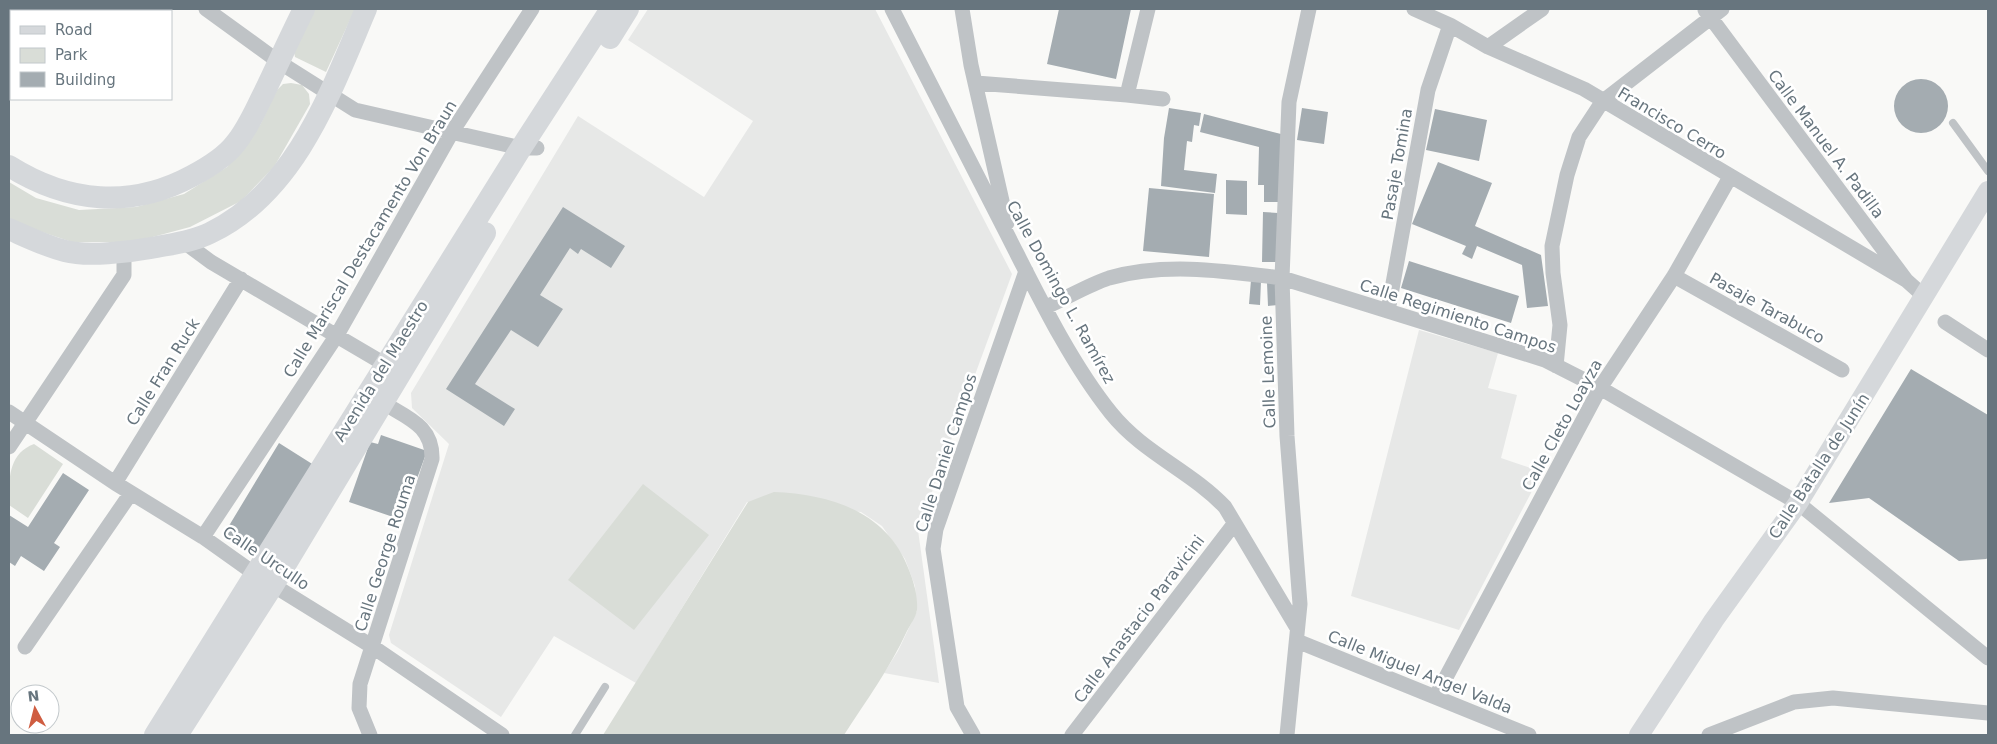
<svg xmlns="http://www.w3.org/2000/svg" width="1997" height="744" font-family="'DejaVu Sans',sans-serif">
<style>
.built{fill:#e7e8e7}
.green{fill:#d9ddd7}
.building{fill:#a4acb1}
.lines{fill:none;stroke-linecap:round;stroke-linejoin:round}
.service{stroke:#bfc3c6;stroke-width:8}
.minor{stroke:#bfc3c6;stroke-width:15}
.secondary{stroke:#d5d8db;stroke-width:20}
.primary{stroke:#d5d8db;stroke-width:22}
.labels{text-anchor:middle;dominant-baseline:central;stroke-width:5;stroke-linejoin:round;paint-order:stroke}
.street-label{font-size:16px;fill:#67757e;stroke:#fff}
</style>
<rect width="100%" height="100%" fill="#f9f9f7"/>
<path class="built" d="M648 9H875L1012 274 918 530 939 683 884 673 898 651 917 611 915 586 905 559 882 526 861 512 747 502 636 683 554 636 501 717 391 643 389 635 449 444 412 408 411 393 578 116 704 197 753 121 628 40Z
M1419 330 1498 353 1488 388 1517 395 1501 458 1542 472 1459 630 1351 596Z"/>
<path class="green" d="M314 9H355L326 72 295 57 294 52Z
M291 83 302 85 309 94 310 104 274 167 241 201 190 227 134 242H72L9 221V182L36 198 79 210 136 207 184 194 227 167 260 125 277 90 283 84Z
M34 444 63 464 28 518 9 505C9 482 7 454 34 444Z
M643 484 709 535 634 630 568 580Z
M774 492C830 494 888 512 909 570 914 582 918 597 917 610 916 617 910 625 907 631 890 668 866 701 844 735H603L748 502Z"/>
<path class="building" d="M1059 9H1131L1116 79 1047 64Z
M1894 106a27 27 0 1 1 54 0a27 27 0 1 1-54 0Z
M1169 108 1201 113 1199 126 1194 125 1192 142 1187 141 1184 170 1217 174 1215 193 1161 186 1164 138Z
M1302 108 1328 112 1324 144 1297 140Z
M1435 109 1487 120 1479 161 1426 150Z
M1204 114 1281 134 1280 202H1264V185H1258L1259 147 1200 132Z
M1438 162 1492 183 1475 226 1541 255 1548 306 1527 308 1522 265 1477 246 1472 259 1462 254 1466 246 1412 224Z
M1226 180 1247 181V215L1226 214Z
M1149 188 1214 194 1209 257 1143 251Z
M563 207 625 246 611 268 581 249 578 254 570 248 540 295 563 309 538 347 511 330 475 384 515 409 504 426 446 389Z
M1263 212 1278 213V262H1262Z
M1409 261 1519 296 1511 323 1401 288Z
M1251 280 1261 281 1260 305 1249 304Z
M1267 283H1277L1278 305 1268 306Z
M1911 369 1988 415V558L1986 559 1959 561 1869 498 1829 503Z
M381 435 427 451 402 520 349 502 370 442 378 444Z
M279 443 317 467 262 557 224 534Z
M63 473 89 490 54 543 60 547 44 571 21 556 15 566 9 562V515L28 527Z"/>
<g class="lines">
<path class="service" d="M1953 123 1988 171
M575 735 605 687"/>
<path class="minor" d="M206 9 279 62 355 110 521 148H537
M892 9C930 84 968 159 1007 234 1037 293 1070 362 1111 413 1143 453 1191 471 1225 507L1297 628
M962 9 971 65 1007 223
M1414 9 1450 25 1488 47 1584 89 1906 280
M1705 10 1906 280 1925 297
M1488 47 1542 9
M976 83 1127 95 1148 9
M1127 95 1163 99
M184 242 211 262 393 369
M1674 276 1842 370
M1046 307C1067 298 1088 285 1109 278 1165 262 1225 271 1282 278L1545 360 1600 388 1798 503 1988 658
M1388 311 1428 90 1450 25
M1945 322 1988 350
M1556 366 1560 325 1553 273 1552 246 1567 175 1579 137 1602 102 1722 9
M9 412 115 483 203 537 255 574 373 647 502 735
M9 447 124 275V253
M115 483 241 279
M203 537 337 335 452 132 532 9
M1297 641 1529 735
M25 647 131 493
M1436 696 1600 388 1674 276 1730 177
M370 735 359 708 360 684 432 459C433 425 407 418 382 402
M973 735 957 707 933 549 936 529 1026 271
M1072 735 1234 524
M1287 735 1300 604 1287 436 1282 278 1289 102 1309 9
M1709 735 1794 702 1833 698 1988 713"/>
<path class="secondary" d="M21 11 23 9
M9 26 11 23
M1639 735 1714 620 1798 503 1988 191"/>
<path class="primary" d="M610 38 628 9
M9 166C68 203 131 209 192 176 207 168 225 157 235 144 247 130 255 111 263 95 277 66 290 37 304 9
M9 229C27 237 45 246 65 251 87 257 129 252 151 248 171 244 192 242 210 233 296 192 331 91 366 9
M155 735 521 148 611 9
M177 735 273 585 485 233"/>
</g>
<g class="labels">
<g class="street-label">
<text transform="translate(1672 123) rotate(31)">Francisco Cerro</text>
<text transform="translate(1826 144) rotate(53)">Calle Manuel A. Padilla</text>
<text transform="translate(1397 164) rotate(-80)">Pasaje Tomina</text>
<text transform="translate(370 239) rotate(-59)">Calle Mariscal Destacamento Von Braun</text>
<text transform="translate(1061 292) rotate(61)">Calle Domingo L. Ramírez</text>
<text transform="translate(1767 308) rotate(29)">Pasaje Tarabuco</text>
<text transform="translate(1458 316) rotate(18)">Calle Regimiento Campos</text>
<text transform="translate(381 371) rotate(-58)">Avenida del Maestro</text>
<text transform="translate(163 372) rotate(-58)">Calle Fran Ruck</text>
<text transform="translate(1268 372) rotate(-92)">Calle Lemoine</text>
<text transform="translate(1562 425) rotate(-61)">Calle Cleto Loayza</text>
<text transform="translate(946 453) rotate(-72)">Calle Daniel Campos</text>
<text transform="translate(1819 466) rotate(-57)">Calle Batalla de Junín</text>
<text transform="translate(385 553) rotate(-72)">Calle George Rouma</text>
<text transform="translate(266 558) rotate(34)">Calle Urcullo</text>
<text transform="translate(1139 619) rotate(-53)">Calle Anastacio Paravicini</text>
<text transform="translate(1420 672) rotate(22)">Calle Miguel Angel Valda</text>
</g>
</g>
<rect width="1997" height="744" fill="none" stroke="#67757e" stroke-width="20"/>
<rect x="10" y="10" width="162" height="90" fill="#ffffff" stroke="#c2c8cb"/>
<rect x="20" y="26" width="25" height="8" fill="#d5d8db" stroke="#c2c8cb"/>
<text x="55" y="35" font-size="15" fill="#67757e">Road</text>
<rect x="20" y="48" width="25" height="15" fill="#d9ddd7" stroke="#c2c8cb"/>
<text x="55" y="60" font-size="15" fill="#67757e">Park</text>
<rect x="20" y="72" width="25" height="15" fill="#a4acb1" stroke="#c2c8cb"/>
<text x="55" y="85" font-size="15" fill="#67757e">Building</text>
<g transform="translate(35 709) rotate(353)"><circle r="24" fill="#ffffff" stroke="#c2c8cb"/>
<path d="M0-4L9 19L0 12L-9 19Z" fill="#cf5d41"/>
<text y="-8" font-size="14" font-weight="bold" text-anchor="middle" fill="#67757e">N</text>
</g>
</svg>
